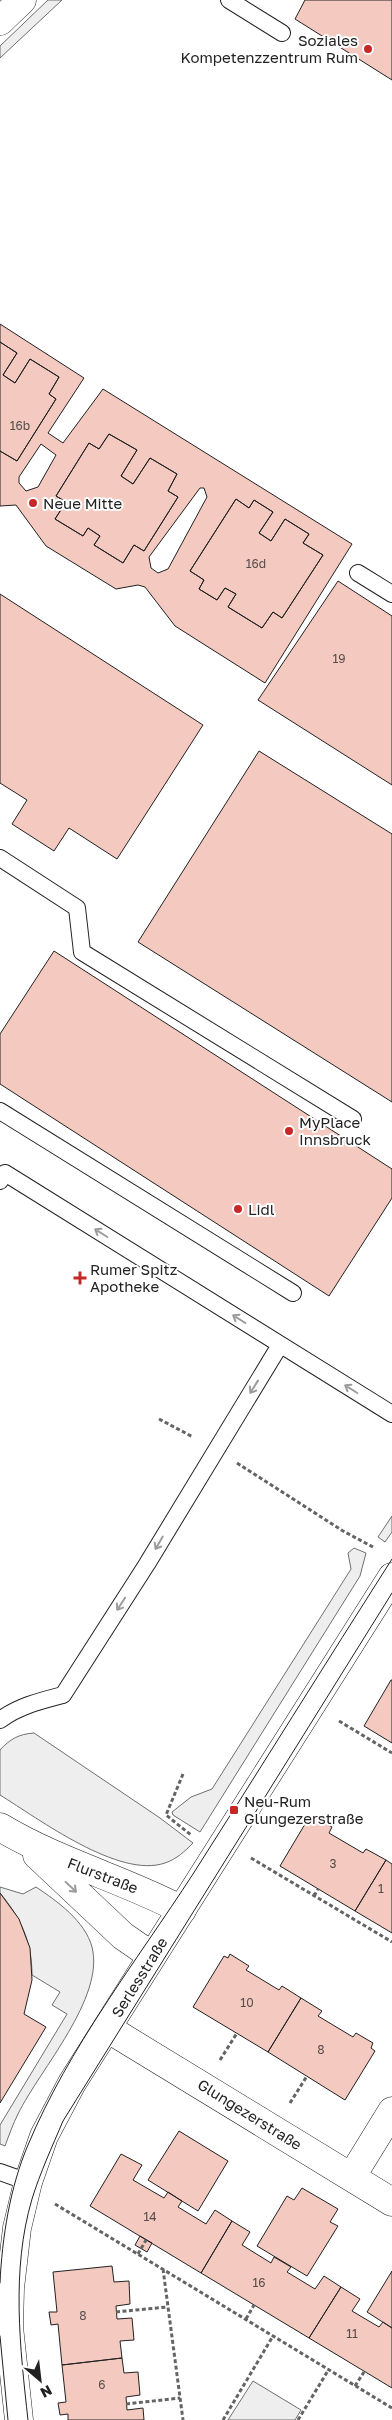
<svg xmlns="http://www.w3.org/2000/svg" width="392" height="2420" font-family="'Golos Text',sans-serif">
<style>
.green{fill:#eee;stroke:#6f6f6f}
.building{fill:#f3c9c0;stroke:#222;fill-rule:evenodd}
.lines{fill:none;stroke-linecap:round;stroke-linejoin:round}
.lane-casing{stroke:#222;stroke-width:18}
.street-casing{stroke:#222;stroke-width:29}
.secondary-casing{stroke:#222;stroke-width:29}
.path{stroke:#646464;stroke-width:3;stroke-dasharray:4 2.5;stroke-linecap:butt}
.lane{stroke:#fff;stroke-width:16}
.street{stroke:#fff;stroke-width:28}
.secondary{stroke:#fff;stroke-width:28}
.tram{stroke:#222;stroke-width:1}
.oneway{stroke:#9c9c9c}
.poi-dot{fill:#c62828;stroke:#fff;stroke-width:2}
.labels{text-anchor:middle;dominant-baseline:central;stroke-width:4;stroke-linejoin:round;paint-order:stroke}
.number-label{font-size:12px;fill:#564c4a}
.poi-label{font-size:15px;fill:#222;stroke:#fff;text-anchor:start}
.street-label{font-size:15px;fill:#222;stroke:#fff}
</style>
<rect width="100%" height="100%" fill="#fff"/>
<path class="green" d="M48 0H62L0 58V46Z
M392 1516V1532L385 1542 378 1537Z
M354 1548 366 1553 360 1576 200 1832 173 1815 172 1812 191 1797 212 1789 351 1569 348 1553Z
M34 1733 160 1818 193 1843C185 1851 177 1859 165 1863 119 1879 39 1819 0 1795V1750C10 1739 19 1734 34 1733Z
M0 1887 23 1894 36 1887C57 1901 85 1921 92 1947 105 1998 40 2069 18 2114 13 2124 9 2135 5 2146L0 2144V2125L67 2014 52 2005 60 1992 32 1975C32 1942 21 1918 0 1893Z
M253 2381 301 2410 295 2420H228Z"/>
<path class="building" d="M305 0H392V80L295 19Z
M0 324 84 378 48 433 63 443 103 389 352 544 265 683 175 626 145 587 138 585 116 589 46 546 16 505 0 506V451L17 461 56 399 49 394 59 377 30 359 15 383 3 375 17 353 0 342ZM109 434 137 450 121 476 133 484 150 458 177 474 168 491 178 497 144 551 134 545 123 563 94 545 100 536 88 528 83 536 55 519 66 502 56 496 89 443 99 449ZM41 444 56 455 38 487 26 491 19 483V477ZM200 488H204L207 497 168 569 158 573 151 568 149 557ZM236 499 249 508 254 500 273 512 259 533 271 541 285 519 309 534 303 543 323 555 282 618 273 612 262 628 228 607 236 594 225 588 217 600 199 589 204 580 190 571Z
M0 342 17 353 3 375 15 383 30 359 59 377 49 394 56 399 17 461 0 451Z
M109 434 137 450 121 476 133 484 150 458 177 474 168 491 178 497 144 551 134 545 123 563 94 545 100 536 88 528 83 536 55 519 66 502 56 496 89 443 99 449Z
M236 499 249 508 254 500 273 512 259 533 271 541 285 519 309 534 303 543 323 555 282 618 273 612 262 628 228 607 236 594 225 588 217 600 199 589 204 580 190 571Z
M338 581 392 616V785L258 700Z
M0 594 203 725 117 859 69 828 54 851 12 824 27 800 0 783Z
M259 751 392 834V1102L138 942Z
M54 951 392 1169V1198L329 1296 0 1084V1034Z
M391 1680H392V1743L364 1726Z
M315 1817 332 1827 329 1833 363 1853 366 1849 386 1860 355 1911 280 1866 308 1819 312 1821Z
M386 1860 392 1864V1933L355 1911Z
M0 1893 19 1919 30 1948 32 1980 24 2014 46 2027 0 2103Z
M230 1954 249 1966 246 1970 279 1990 282 1986 301 1998 268 2052 193 2007 224 1956 228 1958Z
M301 1998 322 2011 318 2016 353 2037 356 2033 373 2043 371 2048 375 2051 345 2100 268 2052Z
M179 2131 228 2161 198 2211 148 2180Z
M121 2154 142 2165 133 2180 164 2198 168 2192 182 2201 178 2207 206 2224 215 2210 232 2221 201 2273 90 2206Z
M302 2188 338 2209 330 2222 338 2226 307 2276 257 2246 287 2196 294 2200Z
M232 2221 250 2232 242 2245 271 2263 274 2257 291 2267 287 2272 315 2289 324 2276 341 2287 309 2338 201 2273Z
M140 2236 152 2243 147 2252 135 2245Z
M112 2266 114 2282 129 2281 130 2304 116 2306 117 2319 132 2318 134 2340 120 2341 122 2358 62 2365 58 2324 51 2325 49 2312H57L53 2272Z
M392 2271V2328L367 2312Z
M341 2287 360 2299 352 2311 379 2327 383 2322 392 2328V2388L309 2338Z
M122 2358 124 2373 138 2372 140 2395 126 2397 127 2410 143 2408 144 2420H68V2414L60 2415 58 2403 66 2402 62 2365Z"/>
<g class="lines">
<g class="lane-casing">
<path id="lane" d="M229 0 282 33
M358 573 392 594
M0 858 77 908 82 952 353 1119
M0 1111 293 1293
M0 1181 5 1173 392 1414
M0 1720C19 1706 40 1701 63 1695L147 1564 280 1345
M0 2172 28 2182"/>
</g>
<g class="street-casing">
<path id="street" d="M0 1827C58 1862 123 1879 182 1910
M37 1855 123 1936 152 1956
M107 2028 392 2202
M352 2176 392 2111"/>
</g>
<g class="secondary-casing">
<path id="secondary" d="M0 21 22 0
M19 2420 9 2327 10 2288 17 2228 28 2182 44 2136 72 2083 392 1577"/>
</g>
<path class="path" d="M159 1419 193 1437
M237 1463 343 1531 373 1547
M339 1721 392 1753
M183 1774 166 1815 191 1835
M251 1858 392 1942
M314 1896 318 1889
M220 2060 237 2033
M290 2103 307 2076
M55 2204 392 2408
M138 2254 146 2240
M163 2269 183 2420
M116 2312 167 2307
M246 2319 254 2305
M355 2386 364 2372
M126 2404 180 2398
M223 2420 273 2336
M298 2420 329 2369"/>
<use href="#lane" class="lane"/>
<use href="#street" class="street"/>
<use href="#secondary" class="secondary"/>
<path class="tram" d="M0 2283C2 2238 10 2187 28 2145 69 2047 136 1962 193 1874 260 1769 325 1664 392 1559
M0 2336 8 2420
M28 2420C20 2348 11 2270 32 2199 40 2173 52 2147 63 2121L392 1593"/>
</g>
<defs><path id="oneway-shaft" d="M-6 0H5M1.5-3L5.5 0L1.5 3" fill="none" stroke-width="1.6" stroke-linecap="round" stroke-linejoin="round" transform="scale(1.25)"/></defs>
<g class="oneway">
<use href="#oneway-shaft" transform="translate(101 1233) rotate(-148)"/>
<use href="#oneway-shaft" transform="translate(239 1319) rotate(-148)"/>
<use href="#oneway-shaft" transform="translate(254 1387) rotate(122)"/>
<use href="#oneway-shaft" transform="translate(351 1389) rotate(-148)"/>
<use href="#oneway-shaft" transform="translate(159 1543) rotate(120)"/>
<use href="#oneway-shaft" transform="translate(121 1604) rotate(123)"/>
<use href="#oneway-shaft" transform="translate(71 1887) rotate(43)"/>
</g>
<g class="poi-dot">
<circle cx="368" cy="49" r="5"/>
<circle cx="33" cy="503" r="5"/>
<circle cx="289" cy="1131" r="5"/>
<circle cx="238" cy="1209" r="5"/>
<path d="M77.5 1270.5h5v5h5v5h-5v5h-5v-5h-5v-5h5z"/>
<rect x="229" y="1805" width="10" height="10" rx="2.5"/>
</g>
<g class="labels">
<g class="number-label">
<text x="20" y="425">16b</text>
<text x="256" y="563">16d</text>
<text x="339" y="658">19</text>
<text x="333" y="1863">3</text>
<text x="381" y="1888">1</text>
<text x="247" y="2002">10</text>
<text x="321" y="2049">8</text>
<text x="150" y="2216">14</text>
<text x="259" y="2282">16</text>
<text x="83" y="2315">8</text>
<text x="352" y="2333">11</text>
<text x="102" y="2384">6</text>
</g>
<g class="poi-label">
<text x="358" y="40" text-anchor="end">Soziales<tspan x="358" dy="17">Kompetenzzentrum Rum</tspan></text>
<text x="43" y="503">Neue Mitte</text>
<text x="299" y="1122">MyPlace<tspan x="299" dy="17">Innsbruck</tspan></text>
<text x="248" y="1209">Lidl</text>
<text x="90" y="1269">Rumer Spitz<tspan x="90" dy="17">Apotheke</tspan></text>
<text x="244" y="1801">Neu-Rum<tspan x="244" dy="17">Glungezerstraße</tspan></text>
</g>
<g class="street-label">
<text transform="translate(103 1875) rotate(21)">Flurstraße</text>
<text transform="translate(139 1977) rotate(-58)">Serlesstraße</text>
<text transform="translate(250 2114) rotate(32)">Glungezerstraße</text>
</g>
</g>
<g transform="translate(40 2380) rotate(152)" stroke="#ffffff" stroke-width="4" paint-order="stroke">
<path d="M0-4L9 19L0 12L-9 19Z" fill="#222222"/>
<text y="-8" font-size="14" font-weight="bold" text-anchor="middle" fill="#222222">N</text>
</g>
</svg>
